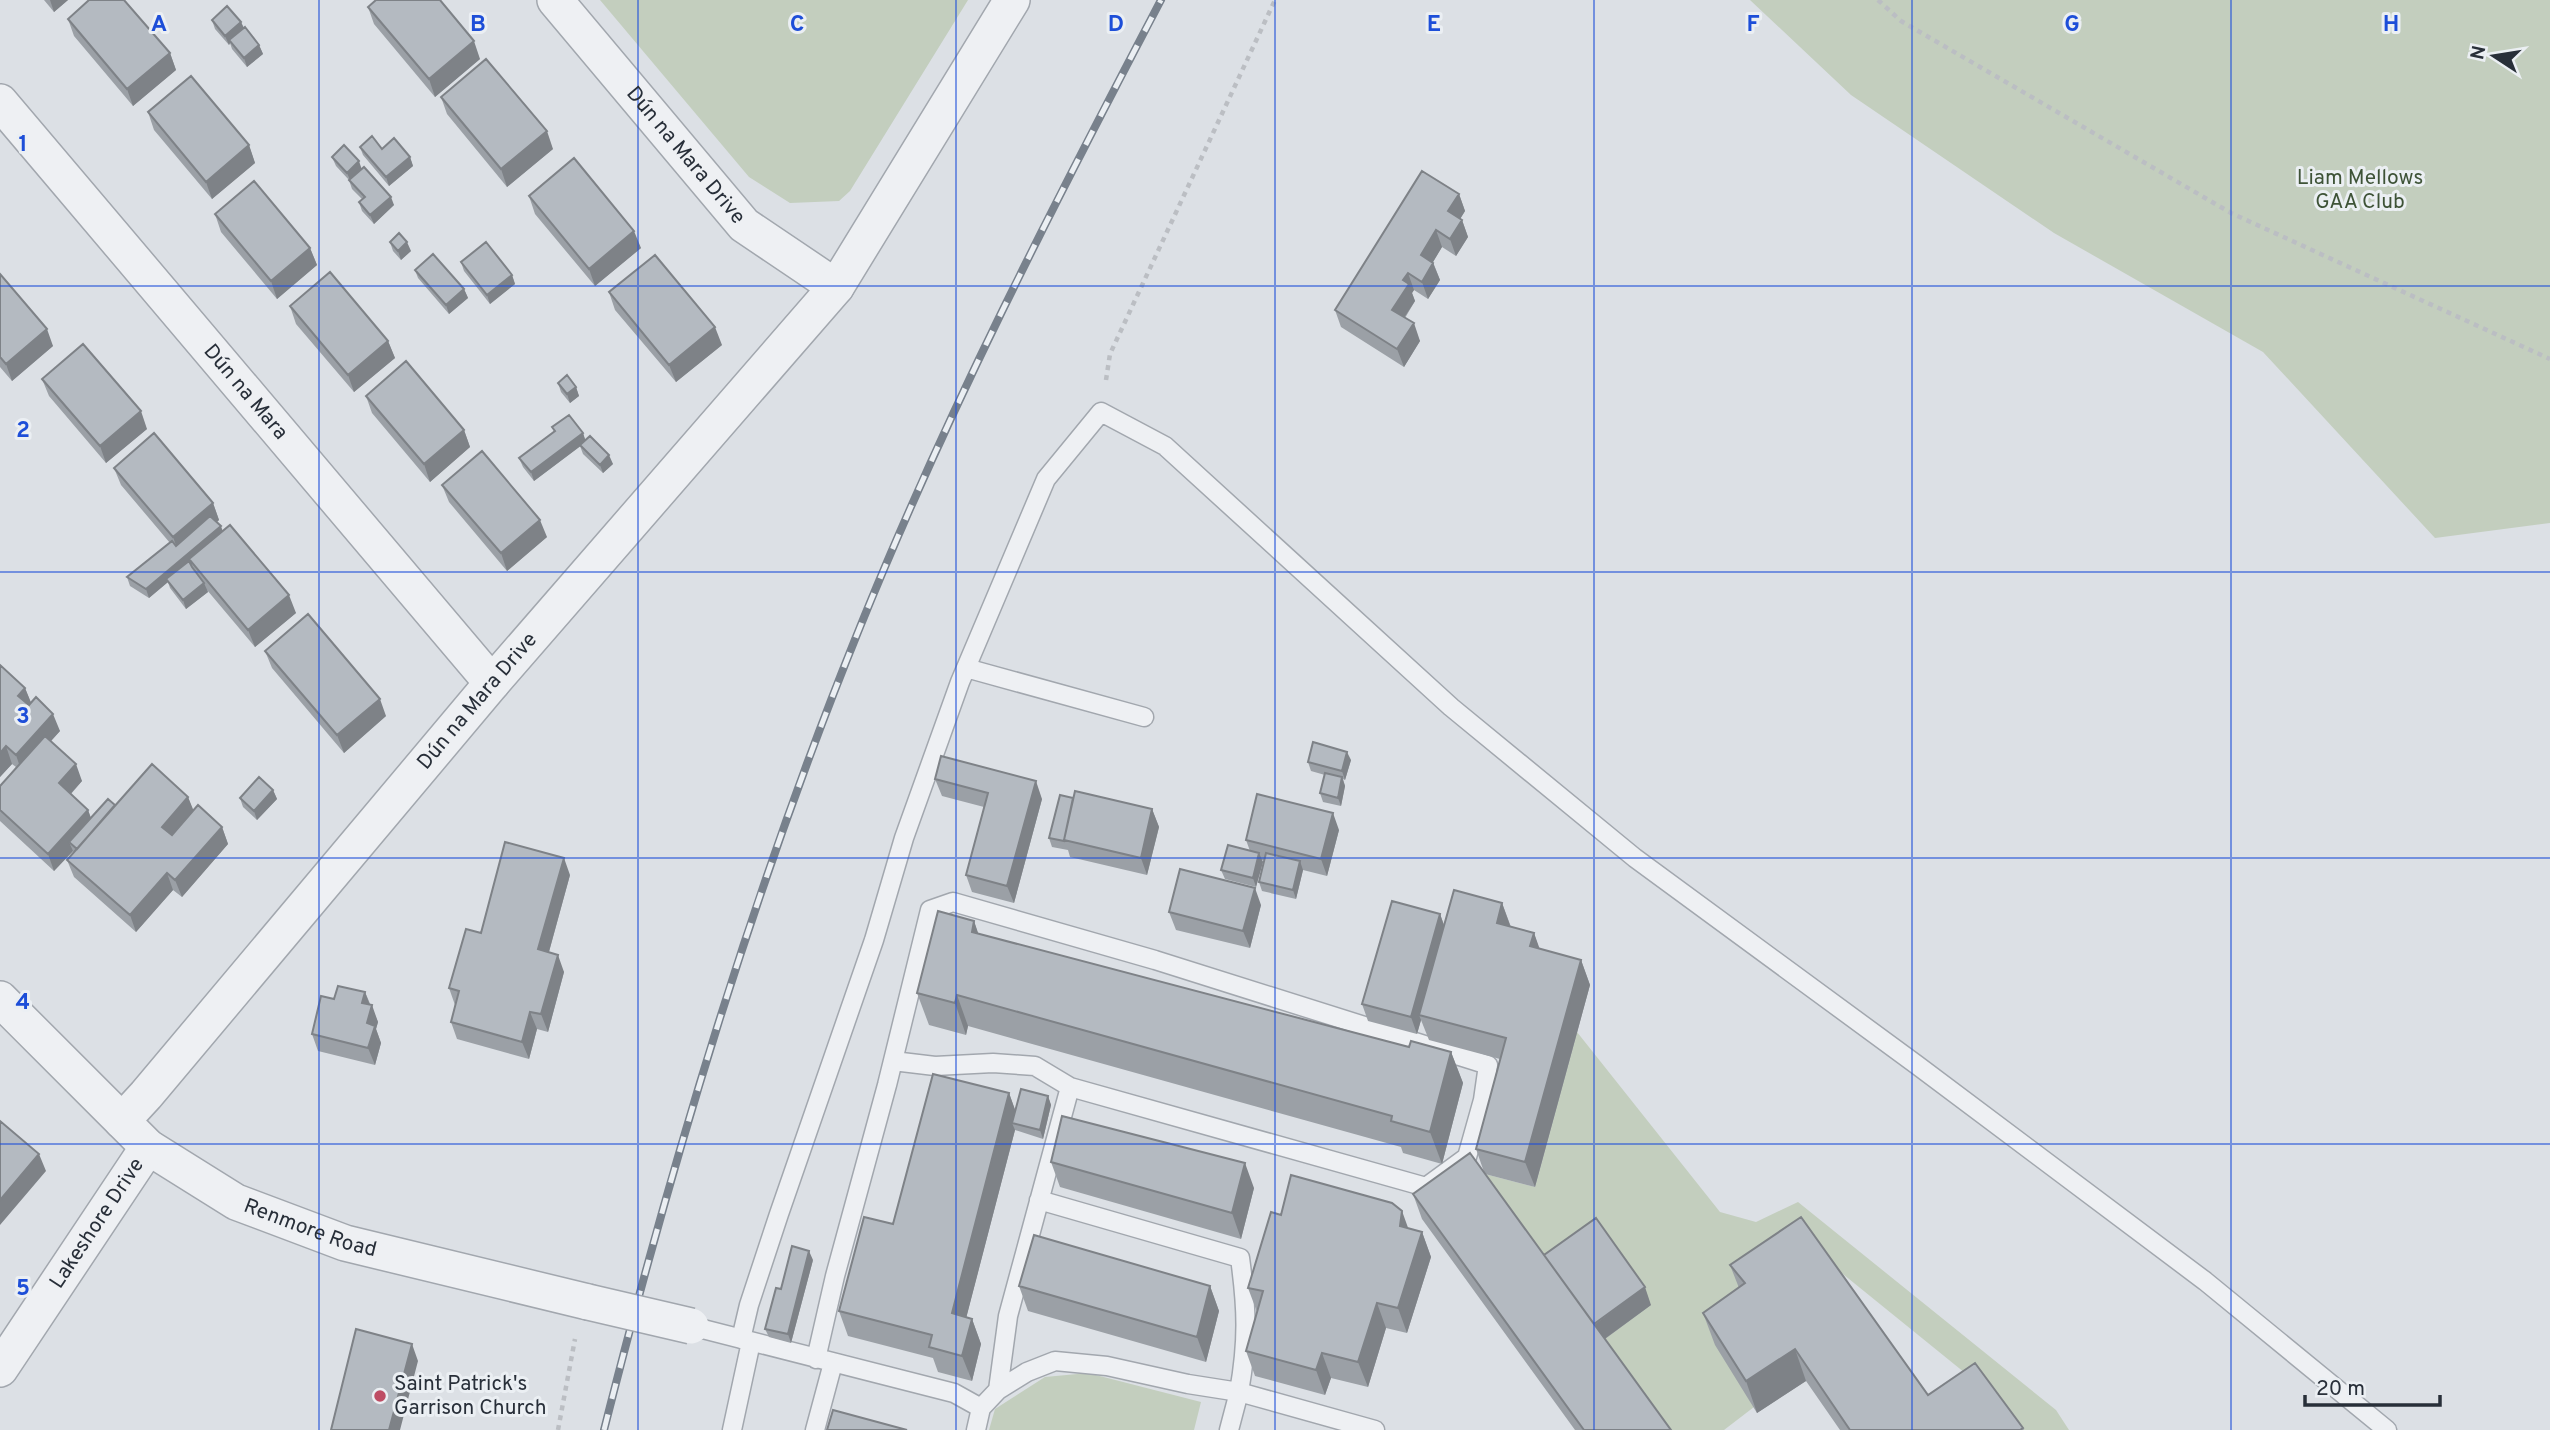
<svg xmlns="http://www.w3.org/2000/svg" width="2550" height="1430" font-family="Overpass,sans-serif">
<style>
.green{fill:#c3cebe}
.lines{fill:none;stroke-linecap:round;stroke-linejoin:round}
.service-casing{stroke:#a2a7ae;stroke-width:21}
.minor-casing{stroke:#a2a7ae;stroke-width:38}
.path{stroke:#bbbec3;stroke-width:4.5;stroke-dasharray:5 5;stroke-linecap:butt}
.service{stroke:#eef0f3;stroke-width:18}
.minor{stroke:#eef0f3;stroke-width:35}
.rail-casing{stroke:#78818c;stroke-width:8}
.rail{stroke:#ebeff3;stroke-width:5;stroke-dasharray:16;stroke-linecap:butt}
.minor-bridge-casing{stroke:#a2a7ae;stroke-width:38;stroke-linecap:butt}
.minor-bridge{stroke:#eef0f3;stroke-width:35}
.wall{fill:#9ba0a6}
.shaded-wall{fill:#7e8287}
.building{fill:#b4bac1;stroke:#7e8287;stroke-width:2}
.grid{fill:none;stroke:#1d4ed8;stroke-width:2;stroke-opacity:0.55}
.poi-dot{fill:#be4d64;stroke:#ebeff3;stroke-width:2.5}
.labels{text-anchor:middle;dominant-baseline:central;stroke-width:6;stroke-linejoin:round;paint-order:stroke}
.street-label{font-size:21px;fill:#282f39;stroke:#ebeff3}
.park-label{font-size:21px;fill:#3e5337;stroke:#ebeff3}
.poi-label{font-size:21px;fill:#282f39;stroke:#ebeff3;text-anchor:start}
.grid-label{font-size:23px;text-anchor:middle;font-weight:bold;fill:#1d4ed8;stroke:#ebeff3;stroke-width:6;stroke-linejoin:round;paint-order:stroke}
</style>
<rect width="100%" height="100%" fill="#dce0e5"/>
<path class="green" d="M600 0H968L850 191 839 201 790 203 749 177Z
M1750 0H2550V523L2435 538 2263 352 2054 233 1851 95Z
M1577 1032 1720 1212 1756 1222 1798 1202 2056 1410 2069 1430H2012L1970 1377 1812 1249 1754 1407 1724 1430H1662L1599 1343 1651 1304 1549 1274 1485 1174 1535 1187Z
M1088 1373 1201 1402 1194 1430H989L995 1409 1045 1377Z"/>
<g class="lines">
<g class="service-casing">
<path id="service" d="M966 668 1144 717
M893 1061 935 1066 993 1063 1035 1066 1070 1087
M1039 1200 1240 1258C1247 1309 1248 1341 1239 1392L1375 1430
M691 1326 954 1393 981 1408
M741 1339 749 1305 779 1214 874 940 904 838 960 682 1046 479 1101 412 1165 446 1451 707 1635 858 1917 1065 2205 1281 2387 1430
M816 1359 835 1276 887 1085 930 910 953 902 1155 960 1488 1065 1483 1100 1467 1157 1426 1187 1070 1087 1008 1316 998 1390
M732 1430 751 1342
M815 1430 833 1363
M976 1430 981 1408 998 1390 1027 1372 1055 1361 1107 1366 1188 1384 1239 1392 1229 1430"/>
</g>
<g class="minor-casing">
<g id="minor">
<path id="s1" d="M555 0 744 225 836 287"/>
<path id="s2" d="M0 102 492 683"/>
<path id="s3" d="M0 999 148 1147 236 1202 345 1243 588 1302"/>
<path id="s4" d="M122 1121 146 1095 492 683 836 287 1012 0"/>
<path id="s5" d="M0 1369 148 1147"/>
</g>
</g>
<path class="path" d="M1878 0 1901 21 2231 213 2550 359
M1106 380 1110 354 1275 0
M558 1430 575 1339"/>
<use href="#service" class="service"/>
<use href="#minor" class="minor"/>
<g class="rail-casing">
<path id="rail" d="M604 1430C673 1157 754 888 860 627 947 412 1053 206 1161 0"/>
</g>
<use href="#rail" class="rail"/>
<g class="minor-bridge-casing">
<path id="minor-bridge" d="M588 1302 691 1326"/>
</g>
<use href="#minor-bridge" class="minor-bridge"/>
</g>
<path class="wall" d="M44 0H68L54 12Z
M368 7 480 59 435 97 374 24Z
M68 19 170 53 176 70 133 106 74 36Z
M212 20 241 22 244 28 259 45 263 54 247 67 232 49 230 43 229 45 215 29Z
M441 97 553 149 507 187 447 114Z
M148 112 249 145 255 163 212 199 154 130Z
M360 147 410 157 413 166 389 186 363 155Z
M332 157 361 169 394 205 374 224 362 211 359 202 362 199 352 189 349 180 336 166Z
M1459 194 1465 211 1460 219 1462 220 1468 237 1456 256 1442 247 1433 262 1440 280 1428 299 1414 290 1412 293 1415 301 1405 318 1420 341 1404 367 1341 327 1335 310Z
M529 196 641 248 595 286 535 214Z
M215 214 310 248 317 265 277 299 221 232Z
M390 242 411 251 401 260 393 251Z
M461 262 512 275 515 284 490 304 464 271Z
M415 270 464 289 468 298 449 314 418 278Z
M0 274 53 346 12 381 0 367Z
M609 292 722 345 676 382 615 310Z
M290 306 388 341 395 358 354 392 296 324Z
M42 379 147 429 106 463 49 396Z
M558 383 576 387 579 396 570 403 561 392Z
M366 396 464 430 470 447 430 482 372 413Z
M552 427 583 433 585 440 613 464 603 473 583 454 580 446 534 481 523 467 519 458 554 432Z
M114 468 213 503 219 520 217 522 222 530 296 613 255 647 207 590 208 592 186 609 170 588 168 582 149 598 130 586 127 577 170 543 121 485Z
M442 485 547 537 507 571 449 502Z
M265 651 386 716 344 753 272 668Z
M0 665 25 688 31 703 60 731 51 741 82 781 71 794 88 810 91 818 115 805 188 797 193 811 222 827 228 844 182 897 173 890 136 932 74 877 67 860 74 852 73 851 54 871 0 821V786L16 767 12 764 0 777Z
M1351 760 1345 780 1343 779 1345 786 1341 806 1323 802 1320 793 1325 775 1311 771 1308 762Z
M935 779 1042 799 1014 903 972 892 966 875 984 807 942 796Z
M273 790 277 799 257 820 243 807 240 798Z
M1073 798 1152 809 1159 827 1147 875 1070 857 1068 850 1052 847 1049 838Z
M1339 830 1327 876 1303 870 1296 899 1262 891 1259 882 1264 860H1262L1263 862 1256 887 1225 879 1221 870 1250 851 1246 840Z
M570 875 549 952 564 972 548 1032 537 1029 529 1059 457 1039 451 1022 455 1005 449 988 481 933Z
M1502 903 1511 927 1534 933 1539 949 1581 960 1590 985 1535 1187 1485 1174 1544 1255 1651 1305 1605 1339 1671 1430H1575L1422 1219 1413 1194 1484 1172 1476 1149 1500 1059 1429 1040 1421 1020 1417 1034 1368 1021 1362 1004 1440 914 1444 925Z
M1261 905 1250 948 1176 930 1169 912Z
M974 921 978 934 1409 1047 1451 1052 1463 1083 1442 1164 1403 1153 1401 1147 968 1026 966 1035 929 1025 917 993Z
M365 992 378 1022 376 1029 381 1043 375 1065 318 1051 312 1034 334 999Z
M1009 1093 1015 1110 1048 1096 1051 1105 1043 1139 1015 1130 966 1318 972 1319 981 1344 972 1381 938 1372 933 1358 848 1336 839 1311 893 1224Z
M1051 1162 1254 1188 1241 1239 1060 1187Z
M1281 1215 1409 1229 1422 1232 1431 1257 1407 1333 1386 1328 1368 1387 1331 1378 1325 1395 1255 1376 1246 1351 1257 1312 1248 1288Z
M813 1260 791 1343 769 1337 765 1329Z
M1730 1265 1928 1395 2023 1428 2024 1430H1840L1806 1381 1757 1413 1715 1345 1703 1313 1739 1288Z
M1019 1286H1210L1219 1311 1206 1362 1028 1311Z"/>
<path class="shaded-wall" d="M50 0H68L54 12Z
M241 22 245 31 229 40 230 43 229 45 225 36Z
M474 41 480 59 435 97 429 79Z
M259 45 263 54 247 67 244 58Z
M170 53 176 70 133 106 127 89Z
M547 131 553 149 507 187 501 169Z
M249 145 255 163 212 199 206 182Z
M410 157 413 166 389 186 386 177Z
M359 161 362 170 351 182 347 173Z
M1459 194 1465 211 1454 229 1448 211Z
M391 197 394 205 374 224 370 215Z
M1462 220 1468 237 1456 256 1450 239Z
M1436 230 1442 247 1427 272 1421 255Z
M634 231 641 248 595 286 589 269Z
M407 242 411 251 401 260 398 251Z
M310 248 317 265 277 299 271 281Z
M1433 263 1440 280 1428 299 1422 282Z
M1408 273 1414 290 1412 293 1415 301 1398 327 1392 310 1403 280Z
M512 275 515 284 490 304 487 295Z
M464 289 468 298 449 314 446 305Z
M1414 323 1420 341 1404 367 1397 349Z
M715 327 722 345 676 382 669 365Z
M47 329 53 346 12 381 6 364Z
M388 341 395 358 354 392 348 375Z
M576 387 579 396 570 403 567 394Z
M141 411 147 429 106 463 100 446Z
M464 430 470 447 430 482 424 464Z
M583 433 586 442 534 481 531 472Z
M609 455 613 464 603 473 600 465Z
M213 503 219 520 179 554 173 537Z
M540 520 547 537 507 571 501 553Z
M221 526 224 535 189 559 190 564 166 579 168 582 149 598 146 589Z
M204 583 208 592 186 609 183 600Z
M289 595 296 613 255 647 248 630Z
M25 688 32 705 25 713 18 696Z
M380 699 386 716 344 753 337 735Z
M53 714 60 731 22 773 16 755Z
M6 746 12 764 0 777V753Z
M1347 752 1351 760 1345 780 1342 771Z
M76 764 82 781 65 800 59 783Z
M1342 777 1345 786 1341 806 1338 798Z
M1036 781 1042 799 1014 903 1007 886Z
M273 790 277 799 257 820 254 811Z
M188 797 195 814 169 844 162 827Z
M1152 809 1159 827 1147 875 1141 858Z
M88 810 94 827 69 842 73 851 54 871 48 854Z
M1333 813 1339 830 1327 876 1321 859Z
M222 827 228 844 182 897 175 880Z
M1259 853 1263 862 1256 887 1253 878Z
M564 858 570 875 545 966 538 949Z
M1300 861 1303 870 1296 899 1293 890Z
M167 873 173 890 136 932 130 915Z
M1255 888 1261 905 1250 948 1243 931Z
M1502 903 1511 928 1497 923Z
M1440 914 1446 931 1419 1015 1421 1020 1417 1034 1411 1017Z
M974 921 985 953 972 932Z
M1534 933 1543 958 1530 946Z
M558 955 564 972 548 1032 541 1014Z
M1581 960 1590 985 1535 1187 1525 1162Z
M365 992 371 1008 372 1005 378 1022 376 1029 381 1043 375 1065 368 1048 367 1023 362 1003Z
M957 995 968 1026 966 1035 955 1003Z
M530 1012 537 1029 529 1059 522 1042Z
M1451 1052 1463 1083 1442 1164 1430 1132Z
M1009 1093 1018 1118 1012 1123 1015 1130 961 1338 952 1313Z
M1048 1096 1051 1105 1043 1139 1040 1130Z
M39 1154 46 1171 0 1225V1200Z
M1245 1163 1254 1188 1241 1239 1232 1213Z
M1402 1211 1411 1236 1400 1226Z
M1422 1232 1431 1257 1407 1333 1398 1308Z
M809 1251 813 1260 791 1343 788 1334Z
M1210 1286 1219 1311 1206 1362 1197 1337Z
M1645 1287 1651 1305 1599 1343 1593 1326Z
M1377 1303 1386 1328 1368 1387 1358 1362Z
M972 1319 981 1344 972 1381 962 1356Z
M412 1344 418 1361 400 1430H389Z
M1795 1349 1806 1381 1757 1413 1746 1381Z
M1322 1353 1331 1378 1325 1395 1316 1370Z"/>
<path class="building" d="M89 0H124L170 53 127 89 68 19Z
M376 0H440L474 41 429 79 368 7Z
M227 6 241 22 225 36 212 20Z
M245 27 259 45 244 58 229 40Z
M486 59 547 131 501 169 441 97Z
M191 76 249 145 206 182 148 112Z
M372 136 382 149 394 138 410 157 386 177 360 147Z
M344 145 359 161 347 173 332 157Z
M574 158 634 231 589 269 529 196Z
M364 167 391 197 370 215 359 202 365 197 349 180Z
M1422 171 1459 194 1448 211 1462 220 1450 239 1436 230 1421 255 1433 263 1422 282 1408 273 1403 280 1409 284 1392 310 1414 323 1397 349 1335 310Z
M254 181 310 248 271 281 215 214Z
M399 233 407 242 398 251 390 242Z
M486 242 512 275 487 295 461 262Z
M433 254 464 289 446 305 415 270Z
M655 255 715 327 669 365 609 292Z
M330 272 388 341 348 375 290 306Z
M0 274 47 329 6 364 0 357Z
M83 344 141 411 100 446 42 379Z
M406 361 464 430 424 464 366 396Z
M567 375 576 387 567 394 558 383Z
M569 415 583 433 531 472 519 458 555 431 552 427Z
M154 433 213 503 173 537 114 468Z
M590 436 609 455 600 465 580 445Z
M482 451 540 520 501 553 442 485Z
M210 516 221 526 146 589 127 577 172 541 176 546Z
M230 525 289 595 248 630 189 559Z
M189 561 192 567 204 583 183 600 166 579Z
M308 614 380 699 337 735 265 651Z
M0 665 25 688 18 696 29 705 36 697 53 714 16 755 6 746 0 753Z
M45 736 76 764 59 783 88 810 48 854 0 810V786Z
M1313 742 1347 752 1342 771 1308 762Z
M941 756 1036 781 1007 886 966 875 988 793 935 779Z
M152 764 188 797 162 827 172 835 198 805 222 827 175 880 167 873 130 915 67 860Z
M1325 773 1342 777 1338 798 1320 793Z
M259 777 273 790 254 811 240 798Z
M1075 791 1152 809 1141 858 1064 840Z
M1257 794 1333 813 1321 859 1246 840Z
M1060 795 1073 798 1064 840V841L1049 838Z
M108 799 115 805 77 849 69 842Z
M505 842 564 858 538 949 558 955 541 1014 530 1012 522 1042 451 1022 459 991 449 988 466 929 481 933Z
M1228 845 1259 853 1253 878 1221 870Z
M1266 853 1300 861 1293 890 1259 882Z
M1180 869 1255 888 1243 931 1169 912Z
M1454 890 1502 903 1497 923 1534 933 1530 946 1581 960 1525 1162 1476 1149 1506 1038 1419 1015Z
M1392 901 1440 914 1411 1017 1362 1004Z
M938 911 974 921 972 932 1409 1047 1411 1041 1451 1052 1430 1132 1391 1121 1392 1116 957 995 955 1003 917 993Z
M338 986 365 992 362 1003 372 1005 367 1023 375 1026 368 1048 312 1034 321 996 334 999Z
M933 1074 1009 1093 952 1313 972 1319 962 1356 929 1347 932 1335 839 1311 864 1217 893 1224Z
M1021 1089 1048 1096 1040 1130 1012 1123Z
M1062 1116 1245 1163 1232 1213 1051 1162Z
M0 1121 39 1154 0 1200Z
M1470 1153 1671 1430H1584L1413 1194Z
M1291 1175 1392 1203 1402 1211 1400 1226 1422 1232 1398 1308 1377 1303 1358 1362 1322 1353 1316 1370 1246 1351 1263 1291 1248 1288 1271 1212 1281 1215Z
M1801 1217 1928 1395 1975 1363 2023 1428 2020 1430H1850L1795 1349 1746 1381 1703 1313 1745 1283 1730 1265Z
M1596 1218 1645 1287 1594 1324 1544 1255Z
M1034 1235 1210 1286 1197 1337 1019 1286Z
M792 1246 809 1251 788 1334 765 1329 776 1288 781 1289Z
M356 1329 412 1344 389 1430H331Z
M833 1410 907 1430H827Z"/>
<path class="grid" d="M319 0V1430M638 0V1430M956 0V1430M1275 0V1430M1594 0V1430M1912 0V1430M2231 0V1430M0 286H2550M0 572H2550M0 858H2550M0 1144H2550"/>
<circle class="poi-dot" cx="380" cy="1396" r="7"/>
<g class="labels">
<g class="street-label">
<text stroke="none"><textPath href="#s1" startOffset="203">Dún na Mara Drive</textPath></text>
<text stroke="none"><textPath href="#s2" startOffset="380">Dún na Mara</textPath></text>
<text stroke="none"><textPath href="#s4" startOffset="550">Dún na Mara Drive</textPath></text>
<text stroke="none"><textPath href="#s5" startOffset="175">Lakeshore Drive</textPath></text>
<text stroke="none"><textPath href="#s3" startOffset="392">Renmore Road</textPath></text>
</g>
<g class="park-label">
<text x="2360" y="178">Liam Mellows<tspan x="2360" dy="24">GAA Club</tspan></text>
</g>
<g class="poi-label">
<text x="394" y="1384">Saint Patrick's<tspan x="394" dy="24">Garrison Church</tspan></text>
</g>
</g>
<g class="grid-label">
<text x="159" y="31">A</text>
<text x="478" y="31">B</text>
<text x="797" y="31">C</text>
<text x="1116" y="31">D</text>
<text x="1434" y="31">E</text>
<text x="1753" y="31">F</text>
<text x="2072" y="31">G</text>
<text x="2391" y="31">H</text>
<text x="23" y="151">1</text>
<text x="23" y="437">2</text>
<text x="23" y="723">3</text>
<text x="23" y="1009">4</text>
<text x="23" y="1295">5</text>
</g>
<g transform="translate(2494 56) rotate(282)" stroke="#ebeff3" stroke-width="5" paint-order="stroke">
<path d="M0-5L12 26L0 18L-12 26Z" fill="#282f39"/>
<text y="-10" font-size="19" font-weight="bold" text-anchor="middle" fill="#282f39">N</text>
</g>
<path d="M2305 1395v10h135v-10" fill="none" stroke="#282f39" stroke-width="3.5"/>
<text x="2316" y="1395" font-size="21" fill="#282f39" stroke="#ebeff3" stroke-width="5" paint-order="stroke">20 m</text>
</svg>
